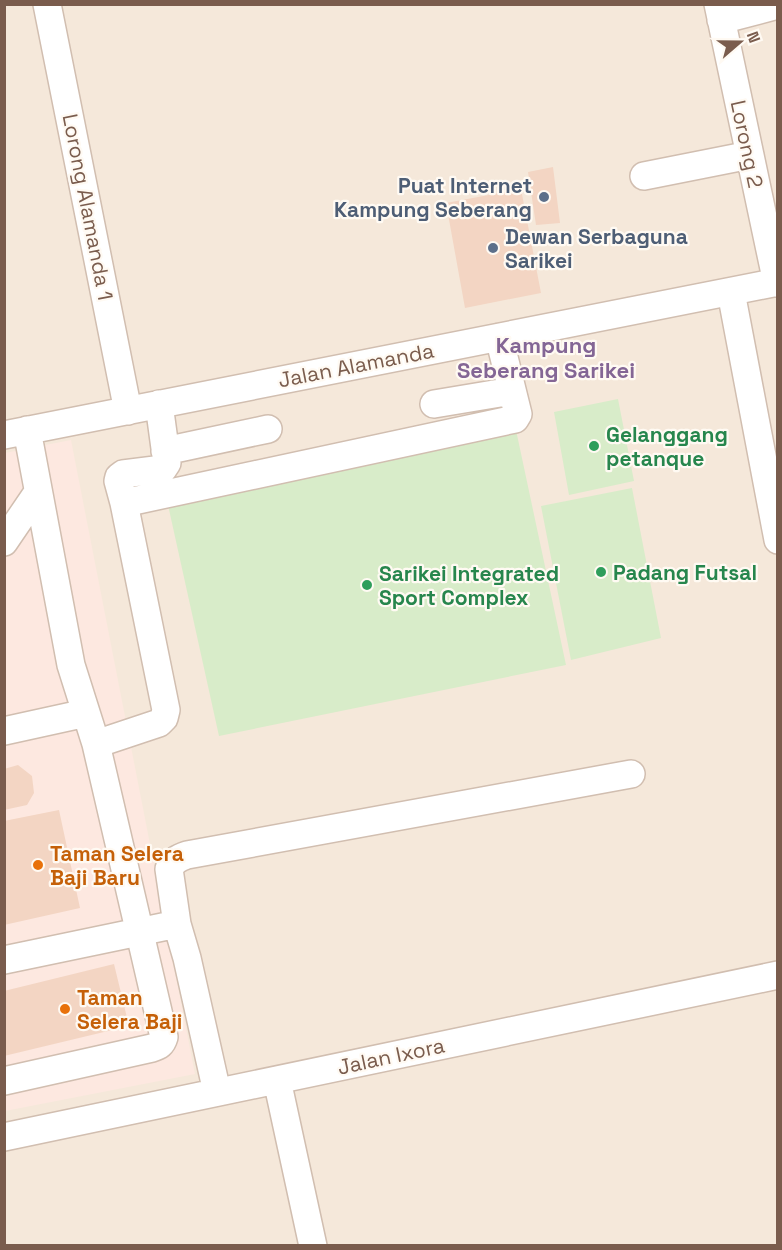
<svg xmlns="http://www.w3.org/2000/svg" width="782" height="1250" font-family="'Space Grotesk',sans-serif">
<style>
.residential{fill:#f5e8da}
.commercial{fill:#fde8e0}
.green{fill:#d8ecc9}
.building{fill:#f3d5c3}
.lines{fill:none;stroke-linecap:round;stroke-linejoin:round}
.minor-casing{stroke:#d1beb0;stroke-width:30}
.minor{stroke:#fff;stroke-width:27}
.service-dot{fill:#5c6f8a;stroke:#fffaf3;stroke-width:2}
.leisure-dot{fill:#2e9e5b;stroke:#fffaf3;stroke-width:2}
.food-dot{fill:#e8710a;stroke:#fffaf3;stroke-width:2}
.labels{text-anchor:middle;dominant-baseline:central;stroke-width:4.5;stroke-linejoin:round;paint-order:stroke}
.street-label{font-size:21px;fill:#7a5c4d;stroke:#fffaf3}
.service-label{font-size:21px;font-weight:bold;fill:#4e5e75;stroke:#fffaf3;text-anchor:end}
.leisure-label{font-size:21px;font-weight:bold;fill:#27864d;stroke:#fffaf3;text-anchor:start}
.food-label{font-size:21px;font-weight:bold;fill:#c56008;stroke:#fffaf3;text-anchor:start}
.neighbourhood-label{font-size:22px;font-weight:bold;fill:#846695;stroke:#fffaf3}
</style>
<rect width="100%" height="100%" fill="#fdf6ec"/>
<path class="residential" d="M5 5H777V1245H5Z"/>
<path class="commercial" d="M71 440 195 1074 5 1111V453Z"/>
<path class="green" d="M618 399 634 481 569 495 554 412Z
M516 430 566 665 219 736 168 505Z
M632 488 661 638 571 660 541 506Z"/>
<path class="building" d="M553 167 560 223 536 225 528 172Z
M521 189 541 293 465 308 446 203Z
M18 765 32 776 34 793 27 805 4 810V769Z
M59 810 80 908 4 925V821Z
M114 964 129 1026 4 1056V991Z"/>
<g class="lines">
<g class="minor-casing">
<path id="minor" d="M47 4 128 411
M718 4 777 283
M721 20 778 5
M644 176 750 155
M731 292 778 540
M434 404 512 391
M4 435 778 282
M165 451 268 429
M124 503 515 419 518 414 499 337
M4 542 38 492
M4 731 86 713
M96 744 159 723 164 718 166 710 124 503 118 481 119 477 123 474 163 469 167 463 159 404
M4 960 177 924
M277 1080 313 1246
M4 1081 152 1048C159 1046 162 1044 164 1037L96 744 71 665 27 430
M217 1092 187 958 177 924 169 869C173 861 178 858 187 855L631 774
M4 1137 778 975"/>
</g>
<use href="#minor" class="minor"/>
</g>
<g class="service-dot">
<circle cx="544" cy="197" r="6"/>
<circle cx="493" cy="248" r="6"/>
</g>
<g class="leisure-dot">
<circle cx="594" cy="446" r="6"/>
<circle cx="601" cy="572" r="6"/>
<circle cx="367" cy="585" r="6"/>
</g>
<g class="food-dot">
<circle cx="38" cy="865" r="6"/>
<circle cx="65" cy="1009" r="6"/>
</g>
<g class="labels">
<g class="street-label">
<text transform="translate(747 144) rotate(78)">Lorong 2</text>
<text transform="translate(88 207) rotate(79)">Lorong Alamanda 1</text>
<text transform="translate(356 365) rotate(-11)">Jalan Alamanda</text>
<text transform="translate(391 1056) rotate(-12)">Jalan Ixora</text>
</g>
<g class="service-label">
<text x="532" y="185">Puat Internet<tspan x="532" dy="24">Kampung Seberang</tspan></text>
<text x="505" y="236" text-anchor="start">Dewan Serbaguna<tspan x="505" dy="24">Sarikei</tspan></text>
</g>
<g class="leisure-label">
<text x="606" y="434">Gelanggang<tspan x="606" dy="24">petanque</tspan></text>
<text x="613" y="572">Padang Futsal</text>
<text x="379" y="573">Sarikei Integrated<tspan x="379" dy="24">Sport Complex</tspan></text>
</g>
<g class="food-label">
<text x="50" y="853">Taman Selera<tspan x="50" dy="24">Baji Baru</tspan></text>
<text x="77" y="997">Taman<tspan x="77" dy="24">Selera Baji</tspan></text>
</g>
<g class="neighbourhood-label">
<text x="546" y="345">Kampung<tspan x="546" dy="25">Seberang Sarikei</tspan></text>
</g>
</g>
<rect width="782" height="1250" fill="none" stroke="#7a5c4d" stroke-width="12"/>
<g transform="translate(740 42) rotate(70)" stroke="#fffaf3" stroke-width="4.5" paint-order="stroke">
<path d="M0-4.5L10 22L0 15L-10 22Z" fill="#7a5c4d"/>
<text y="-9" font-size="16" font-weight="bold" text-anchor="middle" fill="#7a5c4d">N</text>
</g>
</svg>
